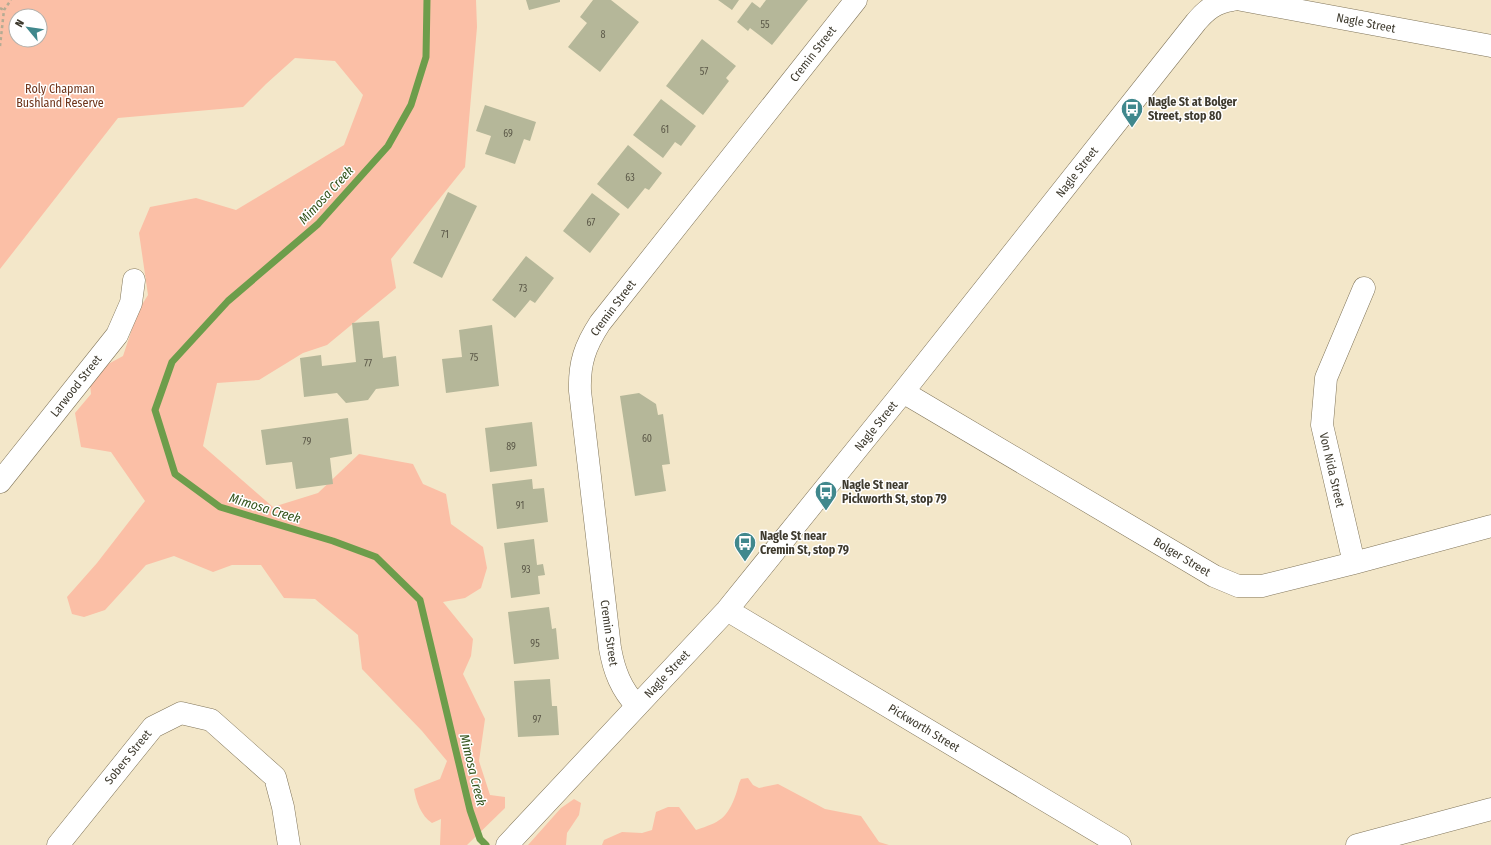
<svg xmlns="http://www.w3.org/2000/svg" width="1491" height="845" font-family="'Fira Sans Condensed',sans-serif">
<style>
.green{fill:#fbbfa6;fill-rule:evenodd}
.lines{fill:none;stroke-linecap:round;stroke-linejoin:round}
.stream{stroke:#6d9d4b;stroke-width:7}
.building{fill:#b5b799}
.minor-casing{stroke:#80755a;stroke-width:23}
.path{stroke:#b4ab93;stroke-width:2.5;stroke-dasharray:3 3;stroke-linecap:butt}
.minor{stroke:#fff;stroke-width:22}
.labels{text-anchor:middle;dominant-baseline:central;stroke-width:3;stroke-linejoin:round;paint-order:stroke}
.number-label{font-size:10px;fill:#5c5949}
.street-label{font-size:12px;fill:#3e3a2e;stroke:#fff}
.park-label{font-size:12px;fill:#6e3319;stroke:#fff}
.poi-label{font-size:12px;font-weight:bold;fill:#3e3a2e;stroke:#fff;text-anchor:start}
.water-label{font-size:13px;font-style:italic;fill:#33531b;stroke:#fff}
</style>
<rect width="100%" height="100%" fill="#f3e7c9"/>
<path class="green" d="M0 0H476L477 27 465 167 391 259 396 288 327 345 303 353 259 380 217 383 203 446 273 507 318 493 359 454 413 464 423 484 446 494 451 524 483 547 487 568 481 588 465 598 443 602 473 639 471 656 463 674 485 719 479 761 490 795 505 797V808L467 845H440L441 819 432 823C421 816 416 801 414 789L440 779 447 761 422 731 362 669 358 635 315 599 284 598 261 565H232L213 572 174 556 146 565 105 610 84 617 72 614 67 597 97 563 145 501 111 452 81 447 75 413 91 394 90 384 99 369 123 356 138 311 148 295 139 233 150 207 196 198 236 210 344 145 363 95 335 61 295 58 266 84 243 107 118 118 0 269ZM16 16H40V40H16Z
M748 778 753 785 759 788 778 784 825 809 861 816 879 842 889 845H602L604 840 622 832 642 833 652 830 656 812 668 807H679L696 830C720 822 727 819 736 794 738 789 738 784 741 779Z
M574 799 581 803 579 815 567 833 566 845H528L561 808Z"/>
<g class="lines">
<path class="stream" d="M427 0 426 57 411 105 388 146 318 224 228 301 172 362 155 410 175 474 220 507 333 541 376 557 420 600 470 810 480 839 486 845"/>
</g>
<path class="building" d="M526 0H560V2L529 10Z
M593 0H611L639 22 600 72 568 47 587 23 580 17Z
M718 0H739L732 10Z
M766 0H808L772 45 750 28 748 31 737 22 752 2 760 8Z
M702 39 736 66 726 78 729 81 703 115 666 86Z
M661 99 696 126 681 146 675 142 663 158 633 135Z
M485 105 536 122 530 141 524 139 515 164 485 154 491 136 476 131Z
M628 145 662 173 649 190 645 188 628 209 597 184Z
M448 192 477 206 442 278 413 263Z
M592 193 620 214 590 253 563 231Z
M526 256 554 278 535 303 530 300 515 318 492 300Z
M379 321 383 358 396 356 399 386 376 389 368 400 346 403 337 393 304 397 300 358 321 355 322 366 356 362 352 323Z
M492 325 499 386 446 393 442 359 462 357 459 330Z
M639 393 656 404 658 415 663 414 670 464 662 465 666 491 635 496 620 396Z
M348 418 352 454 330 458 333 484 296 489 292 462 266 465 261 430Z
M532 422 537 466 490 472 485 428Z
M532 479 533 489 544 488 548 522 497 529 492 484Z
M534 539 537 565 543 564 545 575 538 576 540 594 511 598 504 543Z
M549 607 552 629 556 628 559 659 514 664 508 612Z
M550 679 552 706H557L559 735 518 737 514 681Z"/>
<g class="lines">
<g class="minor-casing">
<path id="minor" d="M1242 0 1491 46
M903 392 1214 576 1238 586H1262L1354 563 1491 526
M0 482 117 335 131 303 134 280
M1354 563 1322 425 1326 378 1364 288
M727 610 1120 845
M637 706C621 689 614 671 610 648L580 391C579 363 585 346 600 323L856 0
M58 845 153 727 181 713 211 720 275 777 283 807 289 845
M507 845 727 610 903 392 1196 22C1206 10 1216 2 1232 0
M1357 845 1491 809"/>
</g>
<path class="path" d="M0 8 4 10
M0 46 4 10 11 0"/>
<use href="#minor" class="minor"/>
</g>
<defs>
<g id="bus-pin" transform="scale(1.15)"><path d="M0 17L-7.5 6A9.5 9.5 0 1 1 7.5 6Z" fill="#40888d" stroke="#fff"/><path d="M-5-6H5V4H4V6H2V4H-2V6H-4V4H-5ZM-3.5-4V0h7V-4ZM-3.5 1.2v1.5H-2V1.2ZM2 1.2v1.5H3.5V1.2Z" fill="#fff"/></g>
</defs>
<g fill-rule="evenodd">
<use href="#bus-pin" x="1132" y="109"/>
<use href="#bus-pin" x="826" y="492"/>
<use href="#bus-pin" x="745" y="543"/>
</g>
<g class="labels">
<g class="number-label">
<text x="765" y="25">55</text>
<text x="603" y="35">8</text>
<text x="704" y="72">57</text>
<text x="665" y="130">61</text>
<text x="508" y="134">69</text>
<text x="630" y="178">63</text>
<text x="591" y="223">67</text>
<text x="445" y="235">71</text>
<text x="523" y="289">73</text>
<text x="474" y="358">75</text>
<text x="368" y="364">77</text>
<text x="647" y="439">60</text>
<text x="307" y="442">79</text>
<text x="511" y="447">89</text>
<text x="520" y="506">91</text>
<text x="526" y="570">93</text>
<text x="535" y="644">95</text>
<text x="537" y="720">97</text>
</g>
<g class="street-label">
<text transform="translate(1366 23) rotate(11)">Nagle Street</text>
<text transform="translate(813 54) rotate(-52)">Cremin Street</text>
<text transform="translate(1077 172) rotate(-52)">Nagle Street</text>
<text transform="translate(613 308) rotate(-53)">Cremin Street</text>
<text transform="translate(76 386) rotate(-52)">Larwood Street</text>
<text transform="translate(876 426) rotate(-51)">Nagle Street</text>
<text transform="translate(1332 470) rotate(77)">Von Nida Street</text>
<text transform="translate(1182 557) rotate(31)">Bolger Street</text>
<text transform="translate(609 633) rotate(82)">Cremin Street</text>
<text transform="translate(667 674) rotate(-47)">Nagle Street</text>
<text transform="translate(924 728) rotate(31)">Pickworth Street</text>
<text transform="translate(128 757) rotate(-51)">Sobers Street</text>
</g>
<g class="park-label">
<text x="60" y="89">Roly Chapman<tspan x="60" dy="14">Bushland Reserve</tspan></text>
</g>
<g class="poi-label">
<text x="1148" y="102">Nagle St at Bolger<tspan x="1148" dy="14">Street, stop 80</tspan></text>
<text x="842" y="485">Nagle St near<tspan x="842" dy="14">Pickworth St, stop 79</tspan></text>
<text x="760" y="536">Nagle St near<tspan x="760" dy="14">Cremin St, stop 79</tspan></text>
</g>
<g class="water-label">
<text transform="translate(326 195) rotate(-47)">Mimosa Creek</text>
<text transform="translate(265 508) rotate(17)">Mimosa Creek</text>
<text transform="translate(473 770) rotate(76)">Mimosa Creek</text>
</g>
</g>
<g transform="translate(28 28) rotate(299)"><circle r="19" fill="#ffffff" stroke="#b2b0ab"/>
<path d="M0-3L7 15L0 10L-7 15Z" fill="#40888d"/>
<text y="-6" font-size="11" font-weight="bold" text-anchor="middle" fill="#3e3a2e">N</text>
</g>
</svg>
